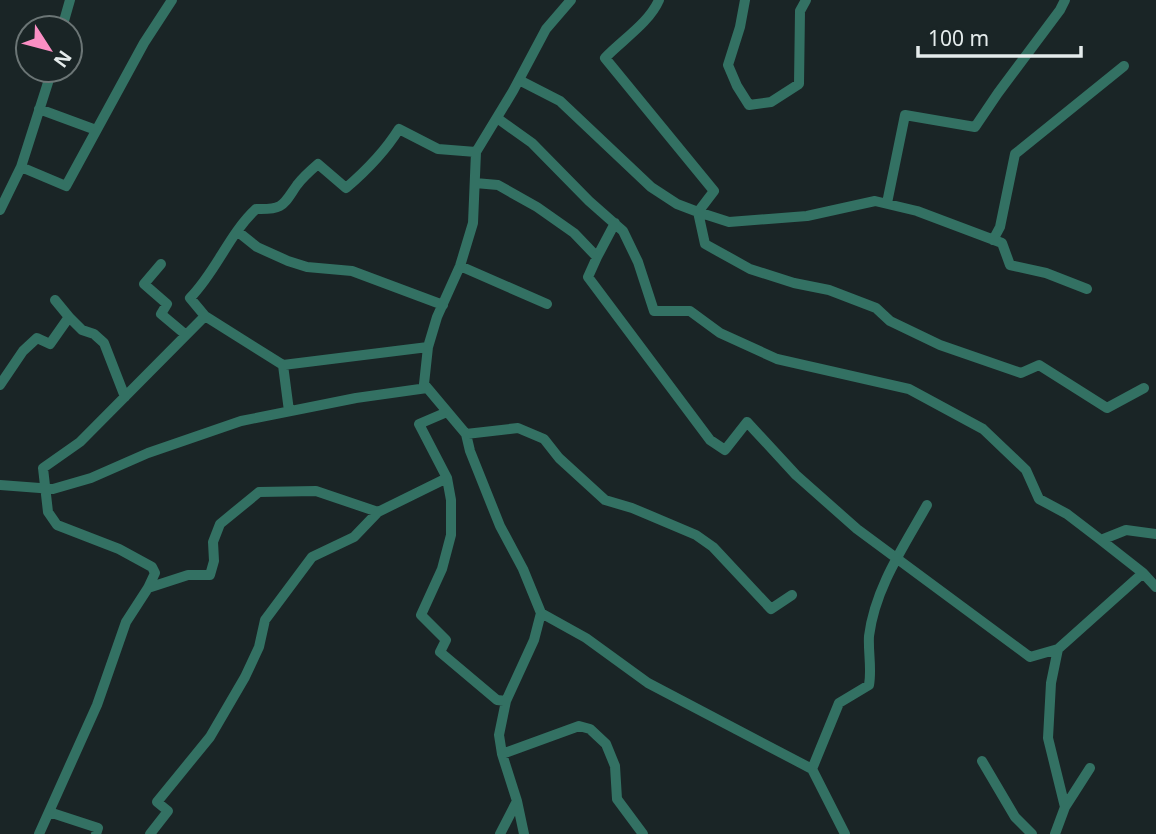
<svg xmlns="http://www.w3.org/2000/svg" width="1156" height="834" font-family="'Noto Sans',sans-serif">
<style>
.lines{fill:none;stroke-linecap:round;stroke-linejoin:round}
.minor{stroke:#337163;stroke-width:10}
</style>
<rect width="100%" height="100%" fill="#1a2526"/>
<g class="lines">
<path class="minor" d="M571 0 546 29 513 91 476 152 473 223 460 266 437 317 428 347 424 384 466 434 470 451 500 526 523 569 541 613 534 640 506 701 499 735 502 754 579 726 590 729 606 744 615 766 617 799 643 834
M659 0C649 23 622 40 605 58L714 191 698 212 729 222 807 216 875 201 917 211 1002 243 1010 265 1046 273 1087 289
M745 0 740 27 728 65 737 86 749 105 771 102 799 84 800 11 806 0
M62 28 70 0
M519 80 560 101 651 187 677 204 698 212 705 244 750 269 794 283 829 290 876 308 890 321 940 345 1021 373 1039 365 1107 408 1144 388
M39 109 96 130
M497 118 532 143 589 201 623 231 638 262 654 311H690L720 333 777 359 909 389 983 429 1026 470 1039 499 1067 514 1101 540 1126 530 1156 534
M21 167 66 186 144 43 172 0
M475 183 498 185 537 207 574 233 597 257 615 223
M887 203 905 115 975 127 998 93 1060 10 1065 0
M0 210 21 167 52 70
M237 231 257 247 288 261 307 267 352 271 443 305
M993 240 1000 227 1015 154 1124 66
M597 257 588 277 710 440 725 450 747 422 796 475 857 529 1030 657 1058 649 1143 573 1101 540
M161 264 144 284 167 304 161 314 186 335
M460 266 547 304
M205 316 190 298C216 272 229 234 256 209 284 210 283 205 297 185 303 177 311 170 318 164L346 188C367 170 384 153 399 129L438 149 476 152
M69 317 82 330 94 334 104 343 125 397
M283 365 289 411
M0 385 23 351 37 338 50 344 69 317 55 300
M447 412 419 424 447 478 451 500V535L442 569 421 615 446 640 440 652 497 700 506 701
M466 434 518 428 544 439 559 458 605 500 632 508 696 535 713 547 771 609 792 595
M0 485 53 489 91 478 148 453 241 421 356 398 427 388
M1143 573 1156 587
M148 588 188 575H210L214 561 213 542 220 524 259 492 316 491 378 512
M541 613 586 638 648 683 812 769 845 834
M502 754 517 801 524 834
M982 761 1015 817 1032 834
M812 769 839 703 869 685C872 669 868 652 869 636 875 588 904 546 927 505
M1065 807 1090 768
M49 812 98 828 96 834
M39 834 97 705 126 622 148 588 155 573 152 567 119 549 57 525 48 512 43 468 80 442 205 316 283 365 428 347
M150 834 168 811 157 802 210 737 245 677 259 647 265 620 312 557 354 537 378 512 447 478
M500 834 517 801
M1055 834 1065 807 1048 738 1051 683 1058 649"/>
</g>
<g transform="translate(49 49) rotate(126)"><circle r="33" fill="#1a2526" stroke="#6b7575" stroke-width="2"/>
<path d="M0-5L12 26L0 18L-12 26Z" fill="#fb8fc4"/>
<text y="-10" font-size="19" font-weight="bold" text-anchor="middle" fill="#e5ecec">N</text>
</g>
<path d="M918 46v10h163v-10" fill="none" stroke="#e5ecec" stroke-width="3.5"/>
<text x="928" y="46" font-size="21" fill="#e5ecec" stroke="#1a2526" stroke-width="5" paint-order="stroke">100 m</text>
</svg>
